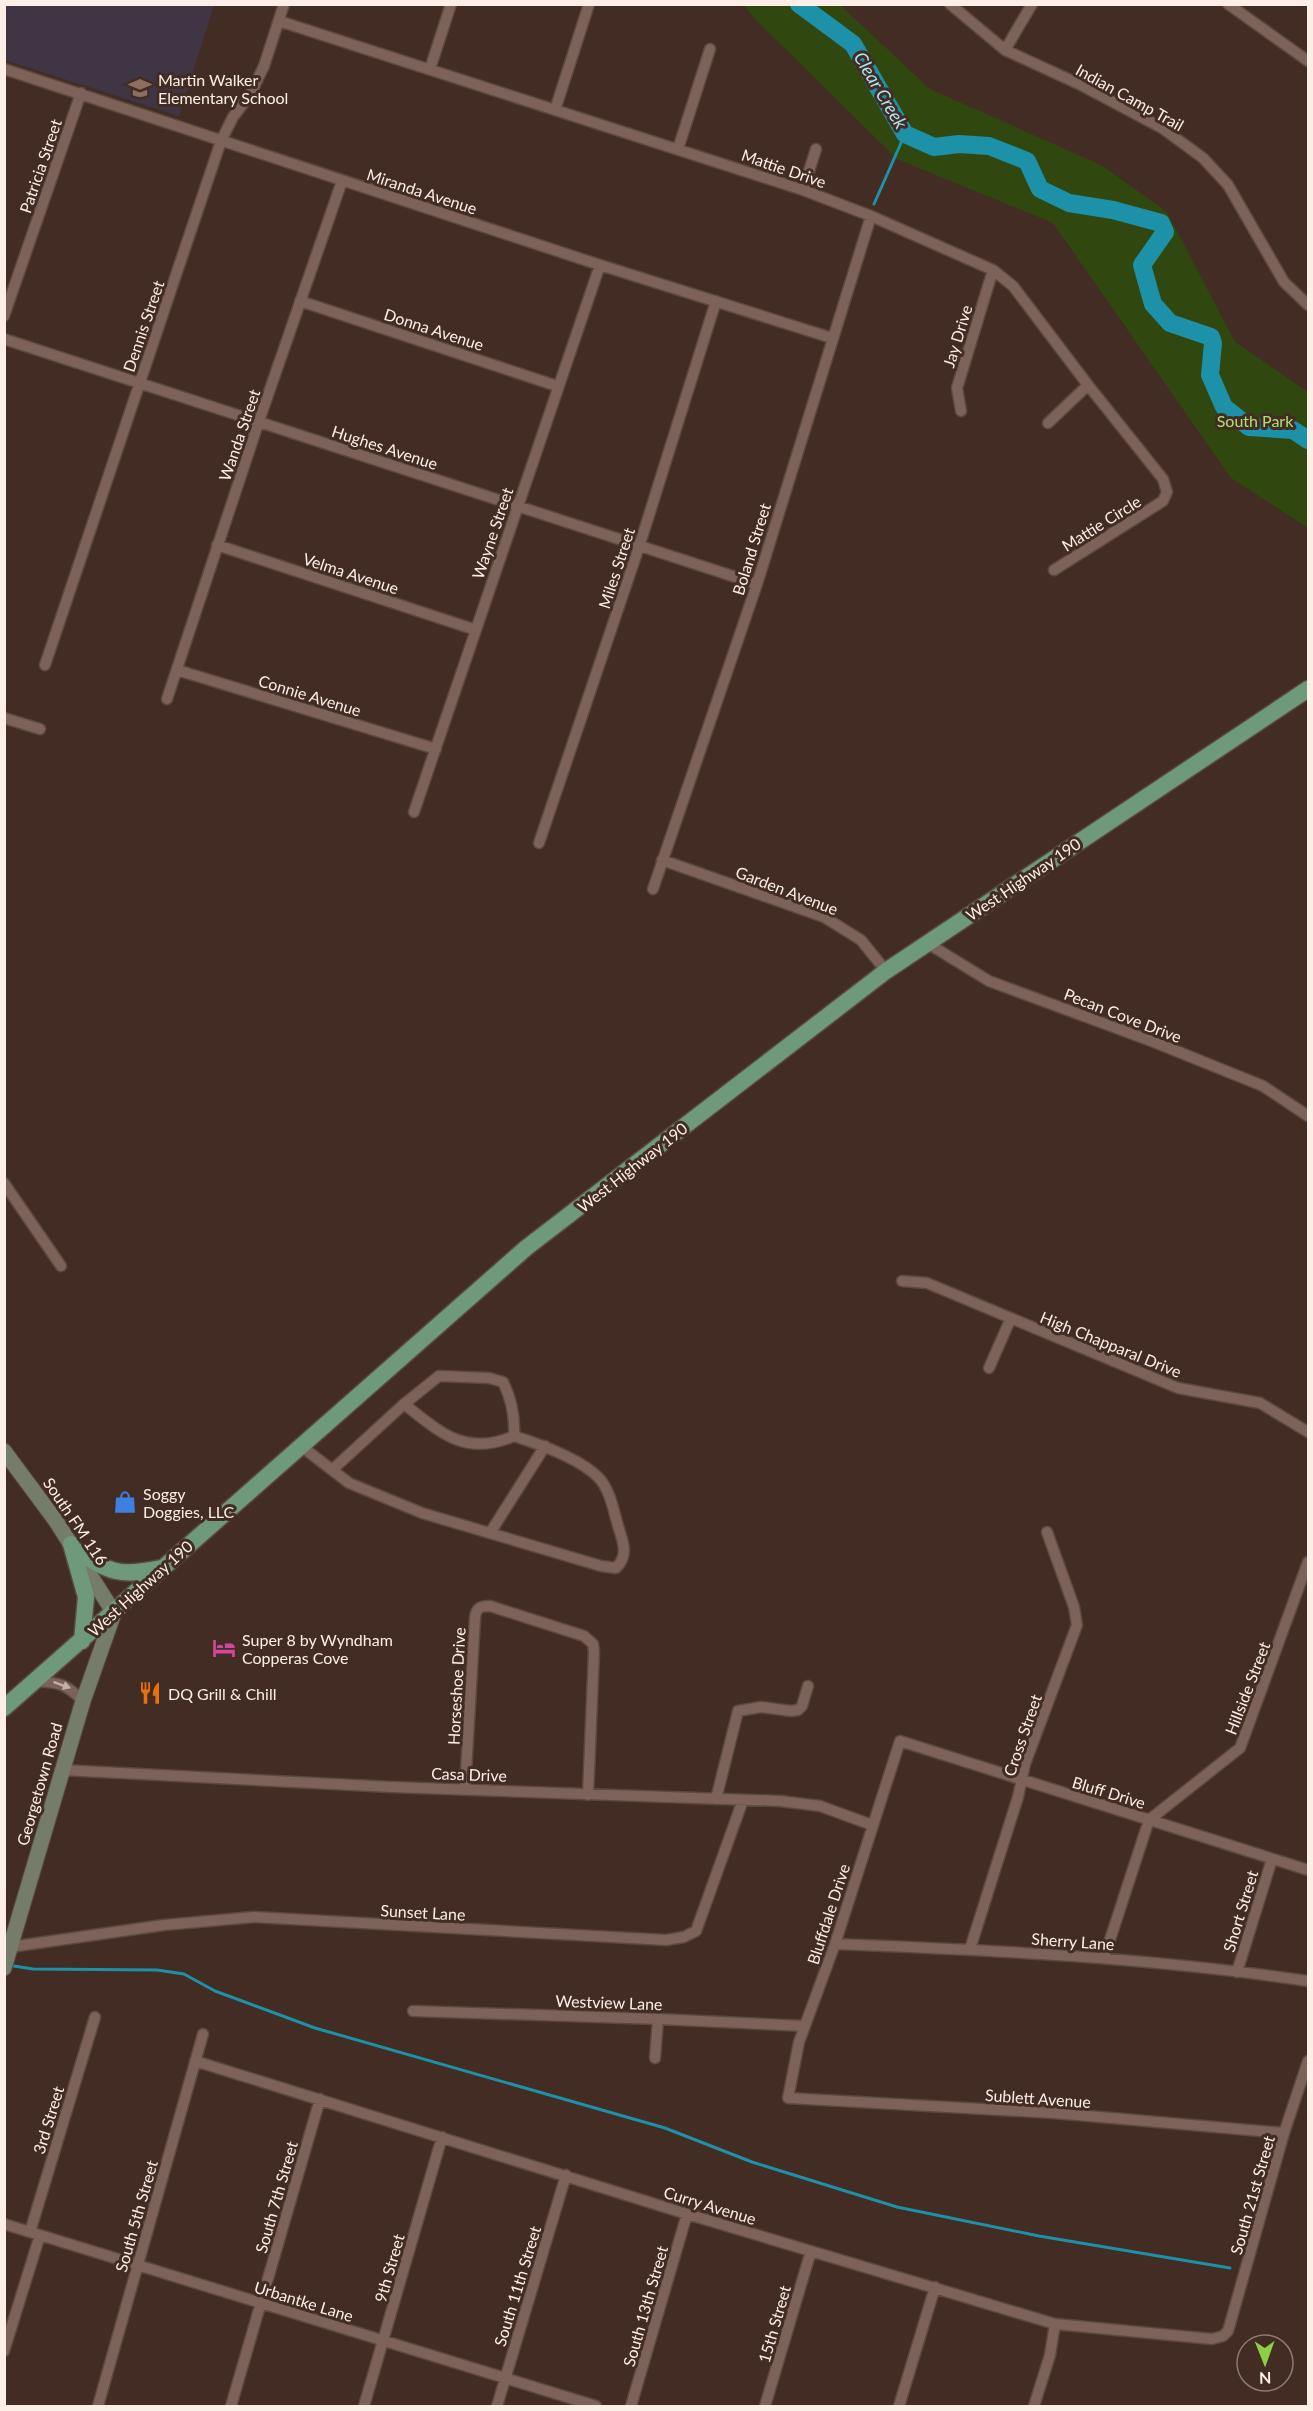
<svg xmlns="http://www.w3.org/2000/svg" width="1313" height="2411" font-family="Lato,sans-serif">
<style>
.education{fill:#403544}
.green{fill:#30480f}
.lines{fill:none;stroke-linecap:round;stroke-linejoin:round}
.stream{stroke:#1c91a8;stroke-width:3}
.river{stroke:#1c91a8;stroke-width:18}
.street-casing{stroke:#5b4841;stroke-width:13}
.secondary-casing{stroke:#5b4841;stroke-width:17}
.primary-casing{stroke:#5b4841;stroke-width:19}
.street{stroke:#7c6258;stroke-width:10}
.secondary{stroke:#757d6a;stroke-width:15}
.primary{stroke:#6e997b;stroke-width:16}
.oneway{fill:#c3afa7}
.labels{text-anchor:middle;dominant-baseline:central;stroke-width:6;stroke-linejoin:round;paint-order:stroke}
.poi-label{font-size:16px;fill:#fdeee8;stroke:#422c23;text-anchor:start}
.street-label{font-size:16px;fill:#fdeee8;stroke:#422c23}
.park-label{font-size:16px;fill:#ace16d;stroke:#422c23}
.water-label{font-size:18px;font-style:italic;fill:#abe5f4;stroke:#422c23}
</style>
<rect width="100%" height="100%" fill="#422c23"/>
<path class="education" d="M5 4H214V5L179 116 5 60Z"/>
<path class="green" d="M744 5H840L930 89 1101 165 1167 212 1235 342 1308 392V528L1231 478 1053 223 897 159 754 18Z"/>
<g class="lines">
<path class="stream" d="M874 204 905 134
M14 1966 33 1969 157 1970 184 1974 215 1991 315 2028 665 2128 752 2162 897 2207 1039 2236 1230 2268"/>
<path class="river" d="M799 4 853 44 905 134 934 147 959 144 989 146 1027 161 1040 189 1069 203 1113 210 1161 223 1165 232 1142 265 1153 304 1170 323 1211 337 1213 343 1210 375 1224 407 1249 427 1293 430 1308 440"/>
<g class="street-casing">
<path id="street" d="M950 4 1005 50 1081 85 1162 128 1203 158 1228 185 1284 282 1308 305
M1228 4 1308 61
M279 21 803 190 871 216 993 270 1013 286 1088 385 1163 479 1167 492 1163 501 1054 570
M1005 50 1032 4
M4 69 600 265 832 338
M430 69 451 4
M555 110 589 4
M678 149 710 49
M803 190 816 149
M300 301 557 386
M4 316 81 93
M4 339 757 584
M961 411 957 388 993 270
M1048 423 1088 385
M217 545 476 630
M45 665 221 141 233 117 250 95 264 66 284 4
M177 670 436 749
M167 699 259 421 342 181
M4 718 40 729
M414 812 600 265
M539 843 639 547 716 301
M662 860 824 917 861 940 886 971
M653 889 757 584 871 216
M927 943 989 981 1154 1042 1263 1086 1308 1116
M4 1183 61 1266
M902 1281 927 1283 1178 1388 1260 1403 1308 1432
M989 1368 1011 1318
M301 1446 349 1483 422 1513 601 1566 616 1568C628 1556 624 1544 619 1529 614 1514 611 1490 598 1477 580 1459 539 1444 514 1436 465 1457 441 1433 404 1404
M332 1470 404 1404 439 1376 489 1378 503 1382C512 1400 515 1417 514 1436
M490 1533 545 1446
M35 1681C60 1683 65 1683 83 1701
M62 1770 392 1787 780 1801 820 1806 872 1825
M465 1789 475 1618C476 1608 480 1606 490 1606L584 1636 593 1644 594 1652 588 1795
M716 1799 738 1711 761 1707 791 1711 798 1710 802 1706 808 1686
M835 1944C993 1950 1152 1958 1308 1981
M10 1947 164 1925 254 1917 666 1940 684 1937 696 1931 743 1800
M970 1949 1018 1797 1025 1764 1077 1625 1074 1607 1047 1532
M1104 1958 1149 1820 1240 1748 1308 1562
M1237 1972 1272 1859
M413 2011 658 2019 805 2026
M655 2058 658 2019
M195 2061 687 2214 1055 2324 1212 2339 1223 2336 1228 2331 1284 2133 1308 2061
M1284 2133 1054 2113 788 2098 799 2042 835 1944 900 1741 1308 1870
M4 2224 596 2406
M30 2232 95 2017
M4 2351 40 2235
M98 2406 203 2034
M231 2406 320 2099
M364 2406 442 2137
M497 2406 566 2175
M631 2406 687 2214
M765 2406 811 2251
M899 2406 935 2287
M1034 2406 1050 2355 1055 2324"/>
</g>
<g class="secondary-casing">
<path id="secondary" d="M4 1451 56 1521 114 1613 83 1701 4 1968"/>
</g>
<g class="primary-casing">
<path id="primary" d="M71 1544 86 1597 82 1641
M75 1550C112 1573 118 1577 161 1568
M4 1708 526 1248 886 971 1308 689"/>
</g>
<use href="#street" class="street"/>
<use href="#secondary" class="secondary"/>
<use href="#primary" class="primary"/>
</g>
<defs><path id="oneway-solid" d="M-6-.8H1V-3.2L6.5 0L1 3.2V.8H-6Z" transform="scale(1.5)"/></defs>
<use class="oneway" href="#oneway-solid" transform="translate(62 1685) rotate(20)"/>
<defs>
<g id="school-bare" transform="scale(1.8)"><path d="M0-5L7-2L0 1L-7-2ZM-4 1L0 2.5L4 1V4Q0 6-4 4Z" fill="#8d6e63" stroke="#422c23" stroke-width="2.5" paint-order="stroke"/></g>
<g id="shop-bare" transform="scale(1.8)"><path d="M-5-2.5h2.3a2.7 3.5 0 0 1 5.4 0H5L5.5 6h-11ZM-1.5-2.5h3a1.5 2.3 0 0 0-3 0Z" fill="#3f7fe0" stroke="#422c23" stroke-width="2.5" paint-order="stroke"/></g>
<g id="hotel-bare" transform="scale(1.8)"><path d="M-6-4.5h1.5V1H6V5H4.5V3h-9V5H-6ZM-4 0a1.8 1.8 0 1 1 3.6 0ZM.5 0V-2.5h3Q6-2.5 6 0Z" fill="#d1479c" stroke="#422c23" stroke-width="2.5" paint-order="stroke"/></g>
<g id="restaurant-bare" transform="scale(1.8)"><path d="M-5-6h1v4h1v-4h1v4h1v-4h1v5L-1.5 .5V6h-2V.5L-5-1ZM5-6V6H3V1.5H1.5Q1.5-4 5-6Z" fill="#e8710a" stroke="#422c23" stroke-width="2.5" paint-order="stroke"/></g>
</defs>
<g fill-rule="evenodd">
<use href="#school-bare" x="140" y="88"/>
<use href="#shop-bare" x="125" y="1502"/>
<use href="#hotel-bare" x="224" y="1648"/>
<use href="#restaurant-bare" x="150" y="1693"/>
</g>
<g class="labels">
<g class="poi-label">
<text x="158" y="79">Martin Walker<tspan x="158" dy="18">Elementary School</tspan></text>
<text x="143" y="1493">Soggy<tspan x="143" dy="18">Doggies, LLC</tspan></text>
<text x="242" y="1639">Super 8 by Wyndham<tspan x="242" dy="18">Copperas Cove</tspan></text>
<text x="168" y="1693">DQ Grill &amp; Chill</text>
</g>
<g class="street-label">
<text transform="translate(1130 97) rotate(29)">Indian Camp Trail</text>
<text transform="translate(40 166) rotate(-71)">Patricia Street</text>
<text transform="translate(784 168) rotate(19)">Mattie Drive</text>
<text transform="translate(422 191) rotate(18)">Miranda Avenue</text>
<text transform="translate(143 326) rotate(-71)">Dennis Street</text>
<text transform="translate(434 329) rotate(18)">Donna Avenue</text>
<text transform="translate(957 336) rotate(-73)">Jay Drive</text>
<text transform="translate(239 435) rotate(-71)">Wanda Street</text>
<text transform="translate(385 447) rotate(18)">Hughes Avenue</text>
<text transform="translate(1101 523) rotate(-32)">Mattie Circle</text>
<text transform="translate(492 533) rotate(-71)">Wayne Street</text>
<text transform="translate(751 549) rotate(-73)">Boland Street</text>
<text transform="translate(616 568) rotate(-72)">Miles Street</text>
<text transform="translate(351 573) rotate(18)">Velma Avenue</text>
<text transform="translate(310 695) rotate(17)">Connie Avenue</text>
<text transform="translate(1023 879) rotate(-34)">West Highway 190</text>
<text transform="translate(787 890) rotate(21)">Garden Avenue</text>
<text transform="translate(1123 1015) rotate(21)">Pecan Cove Drive</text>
<text transform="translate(632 1167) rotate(-38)">West Highway 190</text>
<text transform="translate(1111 1344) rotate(22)">High Chapparal Drive</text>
<text transform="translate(76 1521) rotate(56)">South FM 116</text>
<text transform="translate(140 1588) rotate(-42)">West Highway 190</text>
<text transform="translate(456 1686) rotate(-87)">Horseshoe Drive</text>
<text transform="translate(1247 1688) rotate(-69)">Hillside Street</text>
<text transform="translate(1022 1735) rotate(-71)">Cross Street</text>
<text transform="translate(469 1774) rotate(2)">Casa Drive</text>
<text transform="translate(39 1784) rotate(-74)">Georgetown Road</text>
<text transform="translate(1109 1792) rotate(17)">Bluff Drive</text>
<text transform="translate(1240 1911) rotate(-73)">Short Street</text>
<text transform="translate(423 1912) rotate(3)">Sunset Lane</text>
<text transform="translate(828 1914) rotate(-72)">Bluffdale Drive</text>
<text transform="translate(1073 1941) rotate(4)">Sherry Lane</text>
<text transform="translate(609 2002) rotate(2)">Westview Lane</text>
<text transform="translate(1038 2098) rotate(4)">Sublett Avenue</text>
<text transform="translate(48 2120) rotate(-73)">3rd Street</text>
<text transform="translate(1252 2195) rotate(-74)">South 21st Street</text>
<text transform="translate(276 2197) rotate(-74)">South 7th Street</text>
<text transform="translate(710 2205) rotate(17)">Curry Avenue</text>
<text transform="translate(136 2216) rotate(-74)">South 5th Street</text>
<text transform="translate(389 2268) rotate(-74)">9th Street</text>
<text transform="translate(517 2286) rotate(-73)">South 11th Street</text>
<text transform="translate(304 2301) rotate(17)">Urbantke Lane</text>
<text transform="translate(645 2306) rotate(-74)">South 13th Street</text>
<text transform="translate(774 2324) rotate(-74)">15th Street</text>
</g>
<g class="park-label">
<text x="1255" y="420">South Park</text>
</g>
<g class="water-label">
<text transform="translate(881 90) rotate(59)">Clear Creek</text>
</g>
</g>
<rect width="1313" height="2411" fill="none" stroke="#fdeee8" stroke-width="12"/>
<g transform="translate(1265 2363) rotate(179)"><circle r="28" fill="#422c23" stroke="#8d7a72" stroke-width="1.5"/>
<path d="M0-4.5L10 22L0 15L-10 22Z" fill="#8cce45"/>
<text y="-9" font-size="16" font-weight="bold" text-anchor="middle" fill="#fdeee8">N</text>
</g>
</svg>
